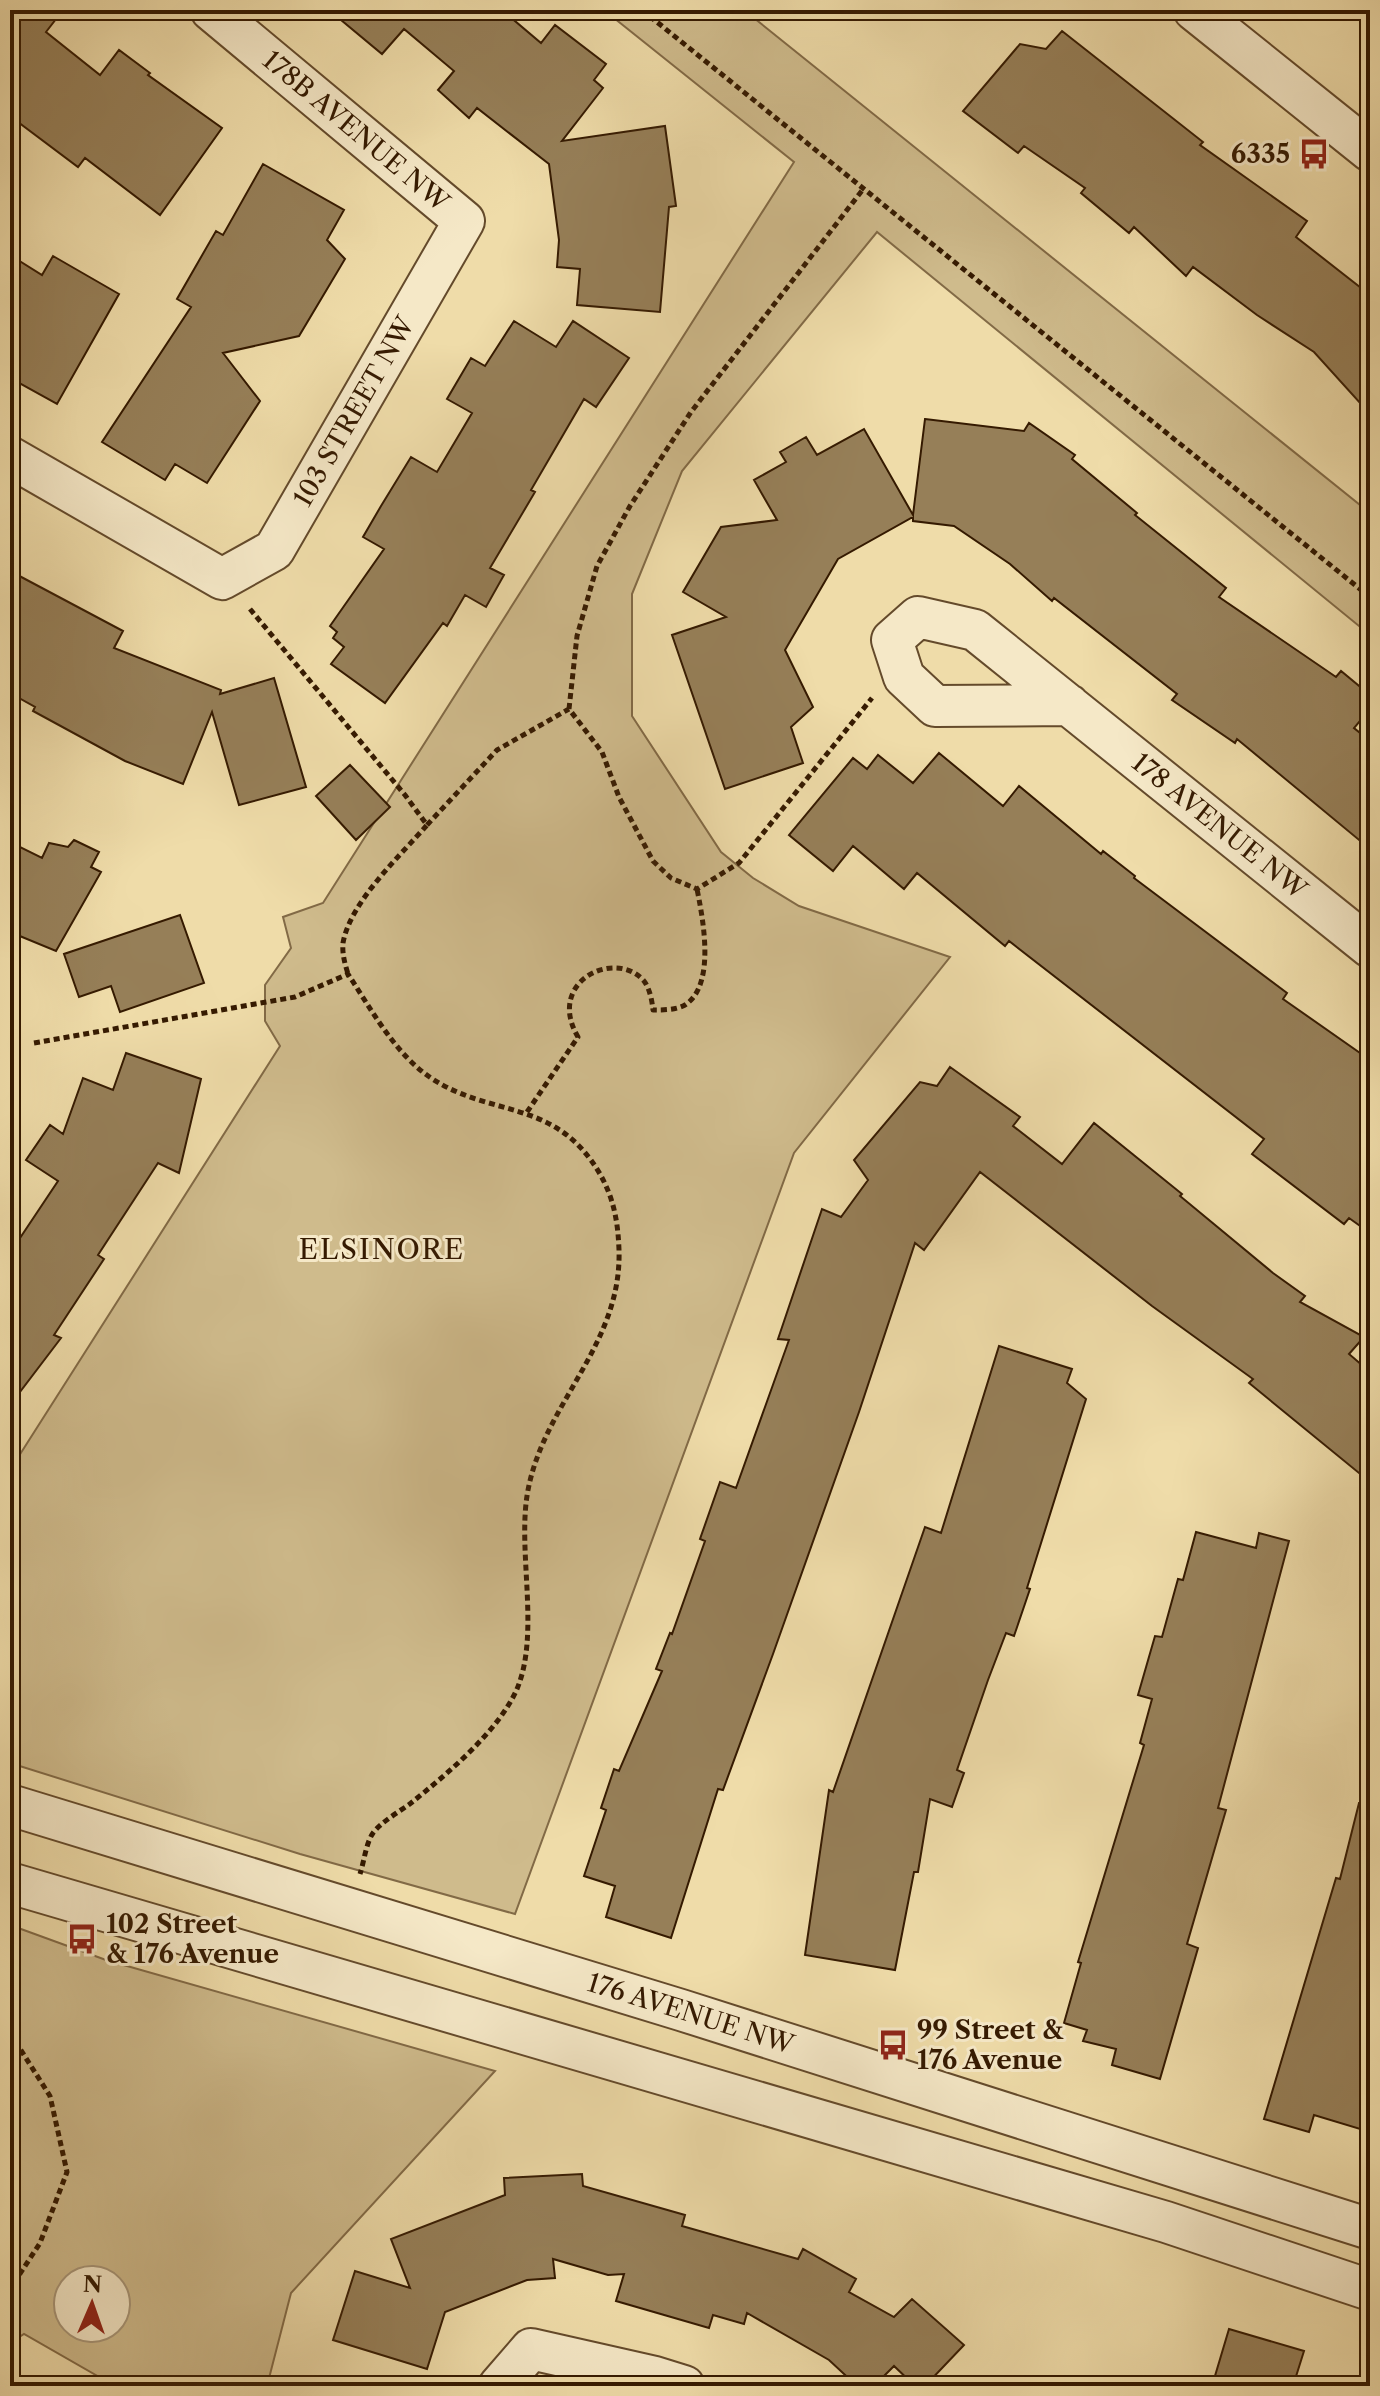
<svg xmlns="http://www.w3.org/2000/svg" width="1380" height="2396" font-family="'Libre Caslon Text',serif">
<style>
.green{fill:#cfbb8c;stroke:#826a46;stroke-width:2;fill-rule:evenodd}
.building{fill:#967f58;stroke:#351a01;stroke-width:2}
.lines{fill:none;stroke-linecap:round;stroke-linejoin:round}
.minor-casing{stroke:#644a2b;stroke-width:44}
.path{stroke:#351a01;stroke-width:5;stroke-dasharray:6 4;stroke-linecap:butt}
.minor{stroke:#f5e8c7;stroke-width:40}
.labels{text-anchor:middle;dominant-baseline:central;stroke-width:6;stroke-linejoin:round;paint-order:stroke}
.street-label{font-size:26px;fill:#351a01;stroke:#f5e8c7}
.poi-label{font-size:26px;font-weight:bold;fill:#351a01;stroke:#f5e8c7;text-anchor:start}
.neighbourhood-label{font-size:28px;letter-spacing:2px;fill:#351a01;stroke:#f5e8c7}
</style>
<rect width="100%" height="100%" fill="#efdca9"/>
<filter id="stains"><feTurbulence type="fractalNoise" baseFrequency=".0025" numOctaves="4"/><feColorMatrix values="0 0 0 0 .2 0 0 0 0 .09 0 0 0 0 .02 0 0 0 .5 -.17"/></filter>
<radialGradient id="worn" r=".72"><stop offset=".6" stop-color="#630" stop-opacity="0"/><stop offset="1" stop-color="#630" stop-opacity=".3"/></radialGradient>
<path class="green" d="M604 10H744L1370 513V635L877 232 682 471 632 594V716L721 852 753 878 799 906 950 957 794 1153 515 1914 300 1854 10 1763V1470L280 1046 265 1021V985L291 948 283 917 323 903 794 162Z
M10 1925 106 1960 495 2071 291 2293 267 2386H115L24 2334 10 2343ZM68 2280H116V2328H68Z"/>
<path class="building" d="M10 10H63L46 32 100 75 119 50 150 73 148 75 222 128 160 215 85 158 78 167 10 116Z
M329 10H502L541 43 555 25 606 64 594 80 603 88 562 141 665 126 676 206 669 207 660 312 577 305 580 269 557 267 559 240 549 164 477 108 469 118 438 90 454 71 404 29 382 54Z
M1062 31 1203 142 1200 145 1307 221 1296 237 1370 295V414L1314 352 1257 315 1193 267 1186 276 1134 227 1129 233 1081 193 1085 188 1024 146 1018 153 963 111 1020 44 1046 49Z
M263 164 344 210 327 240 345 259 299 336 223 353 260 401 207 483 175 464 165 480 102 442 191 307 177 299 216 231 223 235Z
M10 255 42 275 53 256 119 294 57 404 10 378Z
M514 321 556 347 573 321 629 358 596 407 584 399 531 490 535 492 490 568 504 575 486 607 465 595 447 626 443 623 385 703 331 664 344 647 333 638 337 632 330 626 384 549 363 537 381 506 411 457 437 472 472 413 447 399 471 358 485 366Z
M925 419 1024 431 1029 423 1075 455 1072 459 1137 513 1135 515 1226 588 1219 597 1336 677 1341 671 1370 695V709L1354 728 1370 741V849L1237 739 1235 743 1172 700 1177 694 1054 598 1052 601 1010 564 954 526 913 521V517L838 559 785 650 813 707 791 727 803 763 725 789 672 635 726 617 683 592 721 527 777 520 754 480 786 462 780 452 806 437 817 455 864 429 913 515Z
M10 571 123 631 114 648 221 690 220 694 274 678 306 787 239 805 212 712 183 784 125 761 33 711 35 707 10 693Z
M939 753 1003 806 1019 786 1101 854 1103 851 1135 876 1134 878 1287 993 1283 999 1370 1060V1233L1349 1218 1344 1224 1252 1154 1264 1139 1009 941 1005 946 917 873 904 889 853 846 833 871 789 835 853 758 867 769 878 755 913 783Z
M350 765 390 807 356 840 316 796Z
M74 840 99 852 91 867 101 872 56 951 10 932V842L42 858 49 843 68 847Z
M180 915 204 983 120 1012 111 986 79 997 64 954Z
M126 1053 201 1079 179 1173 158 1163 98 1255 104 1259 54 1335 61 1338 10 1405V1253L58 1181 26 1160 50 1125 63 1134 83 1078 113 1090Z
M950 1067 1020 1117 1013 1126 1062 1164 1094 1123 1182 1194 1180 1196 1273 1273 1305 1296 1300 1302 1364 1337 1349 1354 1370 1372V1482L1249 1383 1253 1379 1152 1306 980 1172 924 1250 915 1243 859 1412 773 1654 723 1790 718 1789 671 1938 606 1917 615 1886 584 1876 606 1810 601 1808 614 1769 619 1771 662 1671 656 1669 670 1633 672 1634 705 1541 700 1539 720 1482 736 1488 789 1340 778 1339 822 1209 841 1217 868 1180 854 1160 920 1082 937 1086Z
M999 1346 1072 1369 1067 1383 1086 1399 1027 1588 1030 1589 1014 1636 1006 1633 988 1680 957 1770 964 1773 952 1807 930 1799 918 1872H914L895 1970 805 1955 829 1790 833 1792 925 1527 941 1533Z
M1196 1532 1256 1548 1259 1533 1289 1541 1218 1808 1226 1810 1187 1944 1198 1948 1160 2079 1112 2065 1116 2049 1083 2041 1087 2030 1064 2023 1081 1963 1078 1962 1144 1745 1140 1743 1152 1699 1138 1695 1155 1636 1162 1637 1178 1579 1183 1580Z
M1359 1803 1370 1804V2132L1314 2115 1309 2132 1264 2119 1336 1878 1340 1879Z
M582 2174 583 2186 685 2215 682 2226 798 2259 803 2249 856 2279 849 2292 894 2317 912 2299 964 2345 925 2386H915L894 2366 874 2386H857L829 2360 747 2313 744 2324 713 2315 709 2328 616 2301 624 2274 608 2275 553 2259 555 2278 527 2280 445 2312 427 2369 333 2340 355 2271 410 2288 391 2239 505 2195 504 2178Z
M1229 2329 1304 2351 1293 2386H1212Z"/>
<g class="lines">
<g class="minor-casing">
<g id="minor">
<path d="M1194 10 1370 151"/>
<path id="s1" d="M10 457 222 579 274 550 464 221 211 10"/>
<path id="s2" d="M1069 705 935 706 904 677 892 640 918 617 975 630 1370 947"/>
<path id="s3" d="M10 1805 681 2010 1370 2229"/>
<path d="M10 1883 1166 2222 1370 2290"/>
<path d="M499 2386 531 2349 655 2377 684 2386"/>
</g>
</g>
<path class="path" d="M642 10 1370 597
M250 609 405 795 427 825C400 856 350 902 343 943 342 954 345 964 348 974
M569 709 577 636 597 566 630 506 691 412 864 188
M427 825 497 750 569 709 602 752 619 797 653 861 671 878 697 889 739 863 872 698
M34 1043 295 997 348 974C371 1009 395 1054 431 1078 491 1118 556 1098 600 1174 614 1199 618 1222 619 1250 622 1347 541 1405 527 1496 518 1555 540 1634 517 1689 498 1732 447 1774 411 1803 399 1812 381 1822 373 1833 366 1843 364 1862 360 1874
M527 1112 578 1037C545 981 616 948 644 981 650 989 652 1001 653 1010 663 1010 676 1010 685 1005 716 985 703 919 697 889
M10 2033 50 2096 67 2172 40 2243 10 2289"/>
<use href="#minor" class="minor"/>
</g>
<defs>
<g id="bus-bare" transform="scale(2.4)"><path d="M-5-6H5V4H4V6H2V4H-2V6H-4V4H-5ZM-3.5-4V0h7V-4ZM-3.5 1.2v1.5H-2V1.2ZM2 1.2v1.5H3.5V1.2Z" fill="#8f2418" stroke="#f5e8c7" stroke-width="2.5" paint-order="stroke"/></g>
</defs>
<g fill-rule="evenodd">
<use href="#bus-bare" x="1314" y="154"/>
<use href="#bus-bare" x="82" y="1939"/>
<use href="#bus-bare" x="893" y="2045"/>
</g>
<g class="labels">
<g class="street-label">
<text transform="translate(356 131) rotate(40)">178B AVENUE NW</text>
<text stroke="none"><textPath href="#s1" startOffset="464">103 STREET NW</textPath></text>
<text stroke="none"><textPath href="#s2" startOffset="622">178 AVENUE NW</textPath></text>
<text stroke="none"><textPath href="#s3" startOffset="712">176 AVENUE NW</textPath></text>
</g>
<g class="poi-label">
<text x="1290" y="154" text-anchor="end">6335</text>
<text x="106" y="1924">102 Street<tspan x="106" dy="30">&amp; 176 Avenue</tspan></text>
<text x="917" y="2030">99 Street &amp;<tspan x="917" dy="30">176 Avenue</tspan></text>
</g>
<g class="neighbourhood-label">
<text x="382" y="1249">ELSINORE</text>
</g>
</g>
<rect width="1380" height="2396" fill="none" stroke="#efdca9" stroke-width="40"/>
<rect x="12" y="12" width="1356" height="2372" fill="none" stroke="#351a01" stroke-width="4"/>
<rect x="20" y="20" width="1340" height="2356" fill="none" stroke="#351a01" stroke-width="2"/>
<g transform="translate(92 2304) rotate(2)"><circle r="38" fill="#f5e8c7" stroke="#a89678" stroke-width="2"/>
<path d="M0-6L14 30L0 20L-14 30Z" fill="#8f2418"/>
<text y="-12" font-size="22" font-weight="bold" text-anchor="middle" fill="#351a01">N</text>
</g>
<rect width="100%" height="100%" filter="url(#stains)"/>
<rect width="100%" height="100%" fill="url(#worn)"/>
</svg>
